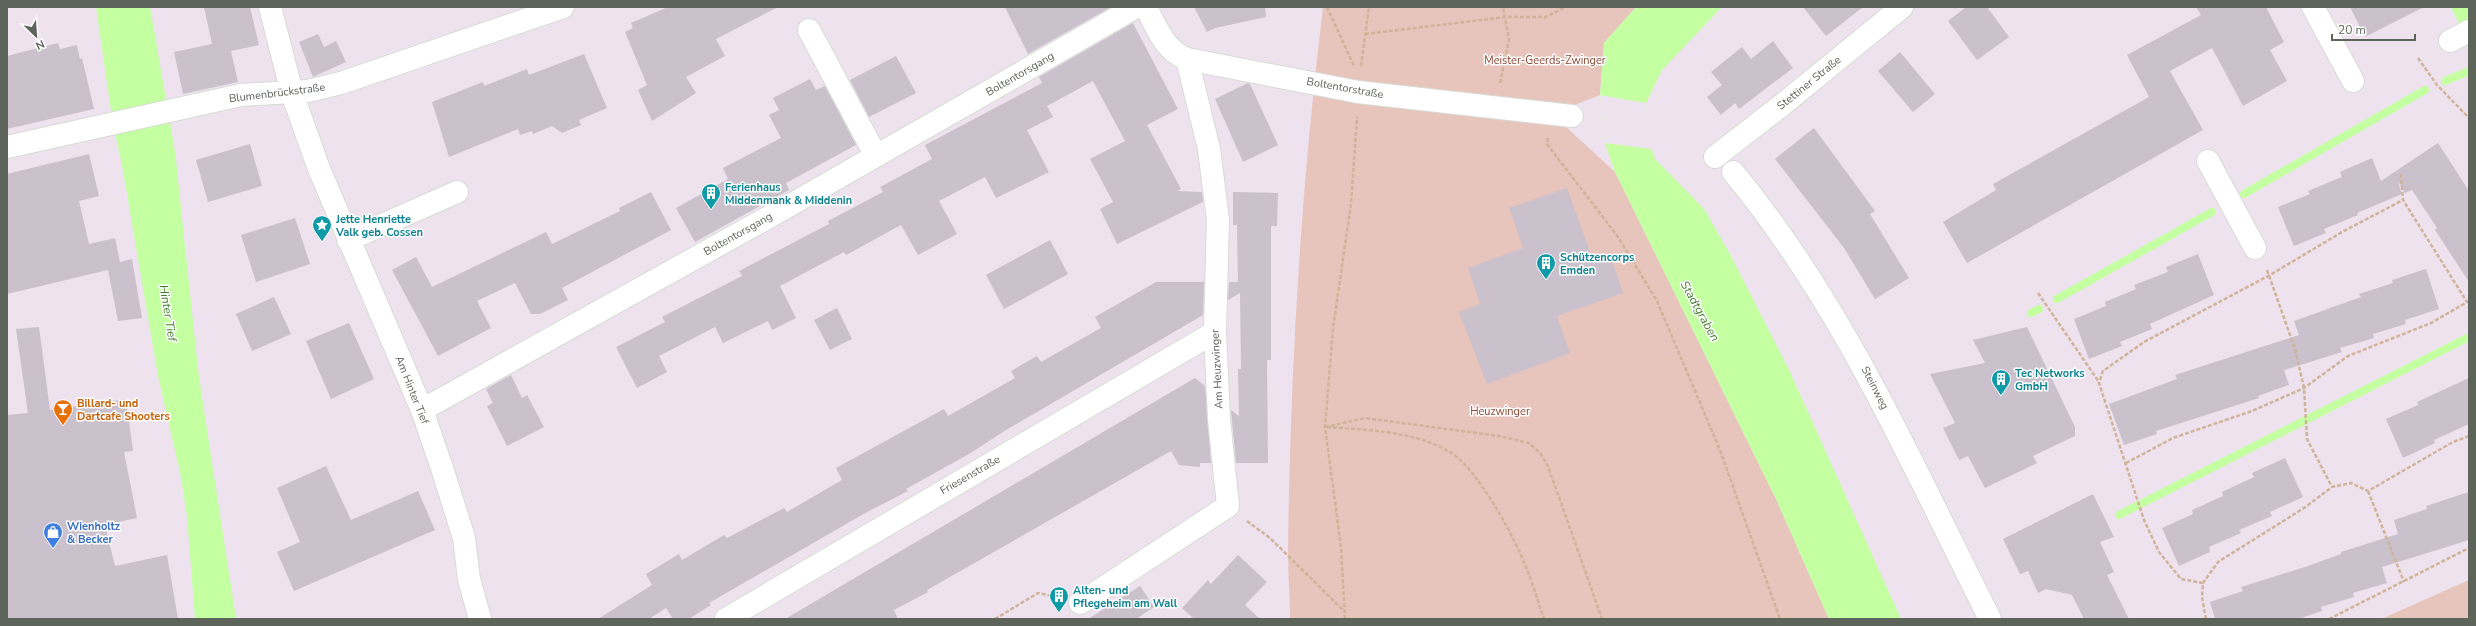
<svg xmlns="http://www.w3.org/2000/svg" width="2476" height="626" font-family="'Nunito Sans',sans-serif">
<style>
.green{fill:#e7c5bd}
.water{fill:#c4ffa1}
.pier{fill:#eee2ee}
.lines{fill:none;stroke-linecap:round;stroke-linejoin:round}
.stream{stroke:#c4ffa1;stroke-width:8}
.building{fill:#cac1cc}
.minor-casing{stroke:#d6dcd5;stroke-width:24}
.path{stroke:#d0b399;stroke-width:2.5;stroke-dasharray:4 2;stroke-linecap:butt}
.minor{stroke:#fff;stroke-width:22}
.labels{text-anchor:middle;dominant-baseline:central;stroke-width:3;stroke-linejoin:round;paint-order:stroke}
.park-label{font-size:11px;fill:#8b4832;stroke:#fff}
.street-label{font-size:11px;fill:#5d645a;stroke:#fff}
.culture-label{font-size:11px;font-weight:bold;fill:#0d838f;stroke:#fff;text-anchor:start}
.food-label{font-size:11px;font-weight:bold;fill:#c56008;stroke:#fff;text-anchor:start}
.shop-label{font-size:11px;font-weight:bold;fill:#366cbe;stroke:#fff;text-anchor:start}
.water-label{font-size:12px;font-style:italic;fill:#447f2c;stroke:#fff}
</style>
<rect width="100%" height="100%" fill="#eee2ee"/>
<path class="green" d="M1323 7H1636L1604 43 1600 95 1552 114 1615 172 1776 499 1829 619H1290C1290 597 1288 576 1288 554 1290 371 1301 188 1323 7Z
M2469 580V619H2381Z"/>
<path class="water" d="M96 7H150L175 152 199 378 236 619H195L187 516 180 472 158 376 122 165 113 124Z
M1636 7H1722L1662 70 1646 103 1650 144 1655 159 1704 209 1730 254 1790 372 1901 619H1829L1776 499 1615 172 1605 143 1600 95 1604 43Z
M2451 7H2469V44Z"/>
<path class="pier" d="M1600 95 1646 103 1652 149 1605 143Z"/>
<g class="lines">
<path class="stream" d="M2445 81 2469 71
M2244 194 2425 90
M2057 299 2212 212
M2031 313 2039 309
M2119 515 2469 337"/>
</g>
<path class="building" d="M204 7H250L259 45 231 51 238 82 183 94 174 52 212 44Z
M668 7H778L716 39 725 56 686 77 696 93 652 121 638 90 647 85 625 32 633 28 631 23Z
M1005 7H1111L1028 54Z
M1194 7H1265L1266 17 1215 28 1207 32Z
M1803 7H1863L1826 36Z
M1966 7H1987L2009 37 1977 60 1948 21Z
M2196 7H2266L2284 42 2270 50 2287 81 2243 106 2212 48 2170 71 2203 130 1967 263 1943 222 1996 190 1993 184 2149 97 2127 55 2201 15Z
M2350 7H2424L2365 37Z
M1133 23 1178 109 1147 125 1181 189 1177 191 1202 192 1203 202 1117 244 1100 209 1113 202 1090 159 1125 141 1093 81 1047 106 1053 117 1027 130 1049 172 996 198 985 177 939 201 957 234 918 255 901 225 846 255 844 252 780 286 796 318 772 330 768 321 723 343 715 327 659 356 667 372 637 388 616 347 665 322 662 317 742 276 739 271 829 224 828 221 883 192 880 187 932 159 925 145 1042 83 1039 77Z
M318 34 324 47 336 41 346 62 313 77 299 42Z
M1773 41 1793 68 1739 109 1735 103 1721 115 1707 97 1722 85 1711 72 1742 47 1751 59Z
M58 43 60 49 77 45 80 59 82 58 94 109 7 129V56Z
M1900 52 1935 94 1913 112 1878 71Z
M584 54 607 108 579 120 581 125 562 133 552 126 533 134 532 131 520 135 518 129 449 157 432 102 483 82 484 86 527 69 529 75Z
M896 56 916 93 869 117 850 80Z
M810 79 816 90 825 86 856 145 786 183 789 190 695 242 676 208 728 179 723 168 781 138 769 115 779 110 773 98Z
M1248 83 1250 84 1278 145 1243 162 1215 99Z
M1814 128 1875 211 1870 214 1909 278 1875 299 1844 248 1775 159Z
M2438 143 2469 191V282L2435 230 2437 228 2412 190 2405 193 2398 182 2402 194 2357 213 2358 215 2324 229 2326 233 2294 246 2278 207 2310 194 2308 191 2342 177 2340 172 2372 158 2381 181Z
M250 144 262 186 208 202 196 160Z
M89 154 99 196 79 201 89 244 115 238 120 262 132 259 142 318 118 321 108 270 7 294V174Z
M1567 188 1594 263 1611 257 1623 293 1557 316 1570 353 1487 384 1459 312 1480 304 1468 268 1523 248 1509 208Z
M651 192 671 230 562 288 568 300 540 314H531L515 283 477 301 491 328 438 356 392 270 416 257 432 287 546 232 552 244 620 211 619 208Z
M1233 192 1278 193 1277 226H1271V360H1267L1268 463H1236L1231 410 1239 416 1238 369H1241L1240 293 1228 300 1229 282H1238L1237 225H1233Z
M295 218 310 264 256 282 241 235Z
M1050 240 1068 274 1004 309 986 275Z
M2198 254 2214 295 2150 324 2152 329 2120 342 2122 346 2089 359 2074 319 2106 306 2105 302 2136 289 2134 285 2168 272 2166 267Z
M2426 269 2439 309 2405 320 2406 324 2373 334 2374 338 2340 348 2342 352 2284 370 2289 385 2258 396 2259 398 2156 431 2157 434 2124 445 2109 404 2177 379 2175 375 2299 335 2294 321 2361 297 2359 294 2393 283 2392 280Z
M1156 282H1204L1203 315 1006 430 969 454 906 489 908 491 867 512 709 603 711 605 689 619H673L666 608 649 619H598L652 585 646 574 679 554 682 560 724 535 727 538 784 508 787 512 842 480 836 468 944 409 948 416 1015 378 1011 371 1037 356 1041 362 1069 346 1101 328 1095 317Z
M274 297 291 334 252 351 236 314Z
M837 308 852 339 830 350 814 320Z
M349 323 374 379 331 399 306 341Z
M39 327 50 410 126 399 133 451 124 452 137 518 105 525 115 566 167 555 178 619H7V415L28 413 16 329Z
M2027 327 2075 427V436L2033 456 2037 463 1985 488 1968 456 1959 460 1943 428 1955 423 1930 374 1985 363 1973 340Z
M511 375 522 398 527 395 544 427 507 446 487 406 493 403 486 389Z
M1195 378 1205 386 1211 463H1200V467L1179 465 1171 451 927 590 928 592 894 610 898 619H785Z
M2469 378V424L2434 440 2435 443 2403 458 2386 419 2418 405 2417 402Z
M2285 458 2303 497 2270 512 2272 516 2239 530 2241 533 2209 547 2210 552 2179 566 2162 528 2193 514 2192 510 2223 496 2222 492 2254 477 2252 473Z
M326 466 351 520 418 491 435 530 294 591 277 552 300 542 277 488Z
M2469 492V540L2382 567 2387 583 2353 593 2354 597 2321 607 2322 611 2298 619H2215L2210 602 2243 591 2241 587 2308 566 2341 554V552L2398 534 2394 520 2427 509 2426 506Z
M2093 494 2114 537 2100 542 2114 572 2107 575 2129 619H2084L2072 595 2046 589 2038 593 2028 571 2020 574 2003 539Z
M1238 555 1267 582 1245 605 1260 619H1194L1182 608 1208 580 1211 584Z
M1140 586 1154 607 1136 619H1088Z"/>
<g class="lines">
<g class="minor-casing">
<path id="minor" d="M270 7 292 93 319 169 422 410 442 468 464 538 469 579 480 619
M1146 7C1156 27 1165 51 1187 59L1358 92 1572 116
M2313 7 2353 81
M809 30 876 156
M2450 41 2469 31
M7 147 241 95 308 91 341 83 563 7
M1715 157 1782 105 1902 7
M2208 161 2255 248
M1733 172C1844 306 1912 465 1990 619
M348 240 457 192
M422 410 785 208 1136 7
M1080 603 1228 506 1219 419 1215 332 1218 220 1209 149 1187 59
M726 619 1215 332"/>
</g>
<path class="path" d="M1327 7 1354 66
M1365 34 1506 17H1546L1565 7
M2418 58 2437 85 2469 118
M1361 66 1369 7
M1500 83 1509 40 1503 7
M1548 138 1547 144 1618 237 1657 301 1720 450 1780 619
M2401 174 2403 200 2467 302
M2267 270 2295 349 2304 388 2307 439 2332 487
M2038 293 2099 382
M1325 427 1365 418 1499 436 1529 443 1540 453 1548 466 1602 619
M1327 427C1367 430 1420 431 1454 455 1479 472 1515 538 1526 567 1533 584 1538 602 1544 619
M2126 463 2173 438 2252 411 2304 388 2348 356 2431 323 2469 301
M2368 491 2404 582
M1247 521 1270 538 1345 612
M2203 583 2181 579 2159 552 2144 520 2099 383 2103 371 2144 342 2270 275 2342 232 2403 200
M995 619 1038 593 1057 597
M1345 619 1341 547 1325 427 1333 328 1351 204 1357 117
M2206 619 2202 597 2203 583 2218 562 2304 508 2332 487 2351 483 2368 491 2453 442 2469 436
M2329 619 2469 548"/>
<use href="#minor" class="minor"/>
</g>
<defs>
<g id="building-pin" transform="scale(1)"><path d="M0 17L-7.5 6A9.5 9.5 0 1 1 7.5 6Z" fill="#0f9aa8" stroke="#fff"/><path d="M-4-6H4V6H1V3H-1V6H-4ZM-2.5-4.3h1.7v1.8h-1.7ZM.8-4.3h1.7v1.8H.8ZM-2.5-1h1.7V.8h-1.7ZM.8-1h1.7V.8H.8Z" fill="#fff"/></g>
<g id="sight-pin" transform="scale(1)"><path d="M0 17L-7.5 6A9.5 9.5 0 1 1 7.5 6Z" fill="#0f9aa8" stroke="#fff"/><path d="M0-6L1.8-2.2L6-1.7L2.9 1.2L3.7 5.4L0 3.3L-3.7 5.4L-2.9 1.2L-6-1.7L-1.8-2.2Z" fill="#fff"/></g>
<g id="bar-pin" transform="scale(1)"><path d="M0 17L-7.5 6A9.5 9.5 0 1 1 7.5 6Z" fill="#e8710a" stroke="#fff"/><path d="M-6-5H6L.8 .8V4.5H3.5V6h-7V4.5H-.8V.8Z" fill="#fff"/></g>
<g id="shop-pin" transform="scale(1)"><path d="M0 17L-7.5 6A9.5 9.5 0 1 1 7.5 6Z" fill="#3f7fe0" stroke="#fff"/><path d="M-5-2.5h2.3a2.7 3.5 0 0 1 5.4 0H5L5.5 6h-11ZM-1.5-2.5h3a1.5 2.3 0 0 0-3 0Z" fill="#fff"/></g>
</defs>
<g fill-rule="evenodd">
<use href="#building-pin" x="711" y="193"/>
<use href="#sight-pin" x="322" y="225"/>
<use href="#building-pin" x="1546" y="263"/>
<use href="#building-pin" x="2001" y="379"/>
<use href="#bar-pin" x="63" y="409"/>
<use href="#shop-pin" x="53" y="532"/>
<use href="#building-pin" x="1059" y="596"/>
</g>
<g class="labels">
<g class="park-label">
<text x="1545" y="60">Meister-Geerds-Zwinger</text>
<text x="1500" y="411">Heuzwinger</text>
</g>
<g class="street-label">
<text transform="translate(1020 74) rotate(-30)">Boltentorsgang</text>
<text transform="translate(1809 83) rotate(-39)">Stettiner Straße</text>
<text transform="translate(1345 88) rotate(10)">Boltentorstraße</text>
<text transform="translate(277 93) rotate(-7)">Blumenbrückstraße</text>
<text transform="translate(738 234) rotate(-29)">Boltentorsgang</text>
<text transform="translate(1217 369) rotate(-93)">Am Heuzwinger</text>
<text transform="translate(1875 388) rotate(63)">Steinweg</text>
<text transform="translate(412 390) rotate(68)">Am Hinter Tief</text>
<text transform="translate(970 475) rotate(-30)">Friesenstraße</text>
</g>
<g class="culture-label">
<text x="725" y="187">Ferienhaus<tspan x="725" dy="13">Middenmank &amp; Middenin</tspan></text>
<text x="336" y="219">Jette Henriette<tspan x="336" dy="13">Valk geb. Cossen</tspan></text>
<text x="1560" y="257">Schützencorps<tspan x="1560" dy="13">Emden</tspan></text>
<text x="2015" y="373">Tec Networks<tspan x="2015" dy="13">GmbH</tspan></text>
<text x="1073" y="590">Alten- und<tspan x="1073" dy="13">Pflegeheim am Wall</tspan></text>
</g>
<g class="food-label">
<text x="77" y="403">Billard- und<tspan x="77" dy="13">Dartcafe Shooters</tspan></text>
</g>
<g class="shop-label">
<text x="67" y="526">Wienholtz<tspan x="67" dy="13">&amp; Becker</tspan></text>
</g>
<g class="water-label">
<text transform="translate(1700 311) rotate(61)">Stadtgraben</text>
<text transform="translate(168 313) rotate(81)">Hinter Tief</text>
</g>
</g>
<rect width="2476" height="626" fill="none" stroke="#5d645a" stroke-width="16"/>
<g transform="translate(36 36) rotate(155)" stroke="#ffffff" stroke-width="3" paint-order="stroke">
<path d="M0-3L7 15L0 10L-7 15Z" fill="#5d645a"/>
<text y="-6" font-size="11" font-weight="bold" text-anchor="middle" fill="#5d645a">N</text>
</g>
<path d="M2332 34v6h83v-6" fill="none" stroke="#5d645a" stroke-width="2"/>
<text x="2338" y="34" font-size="12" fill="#5d645a" stroke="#ffffff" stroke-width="3" paint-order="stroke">20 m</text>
</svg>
